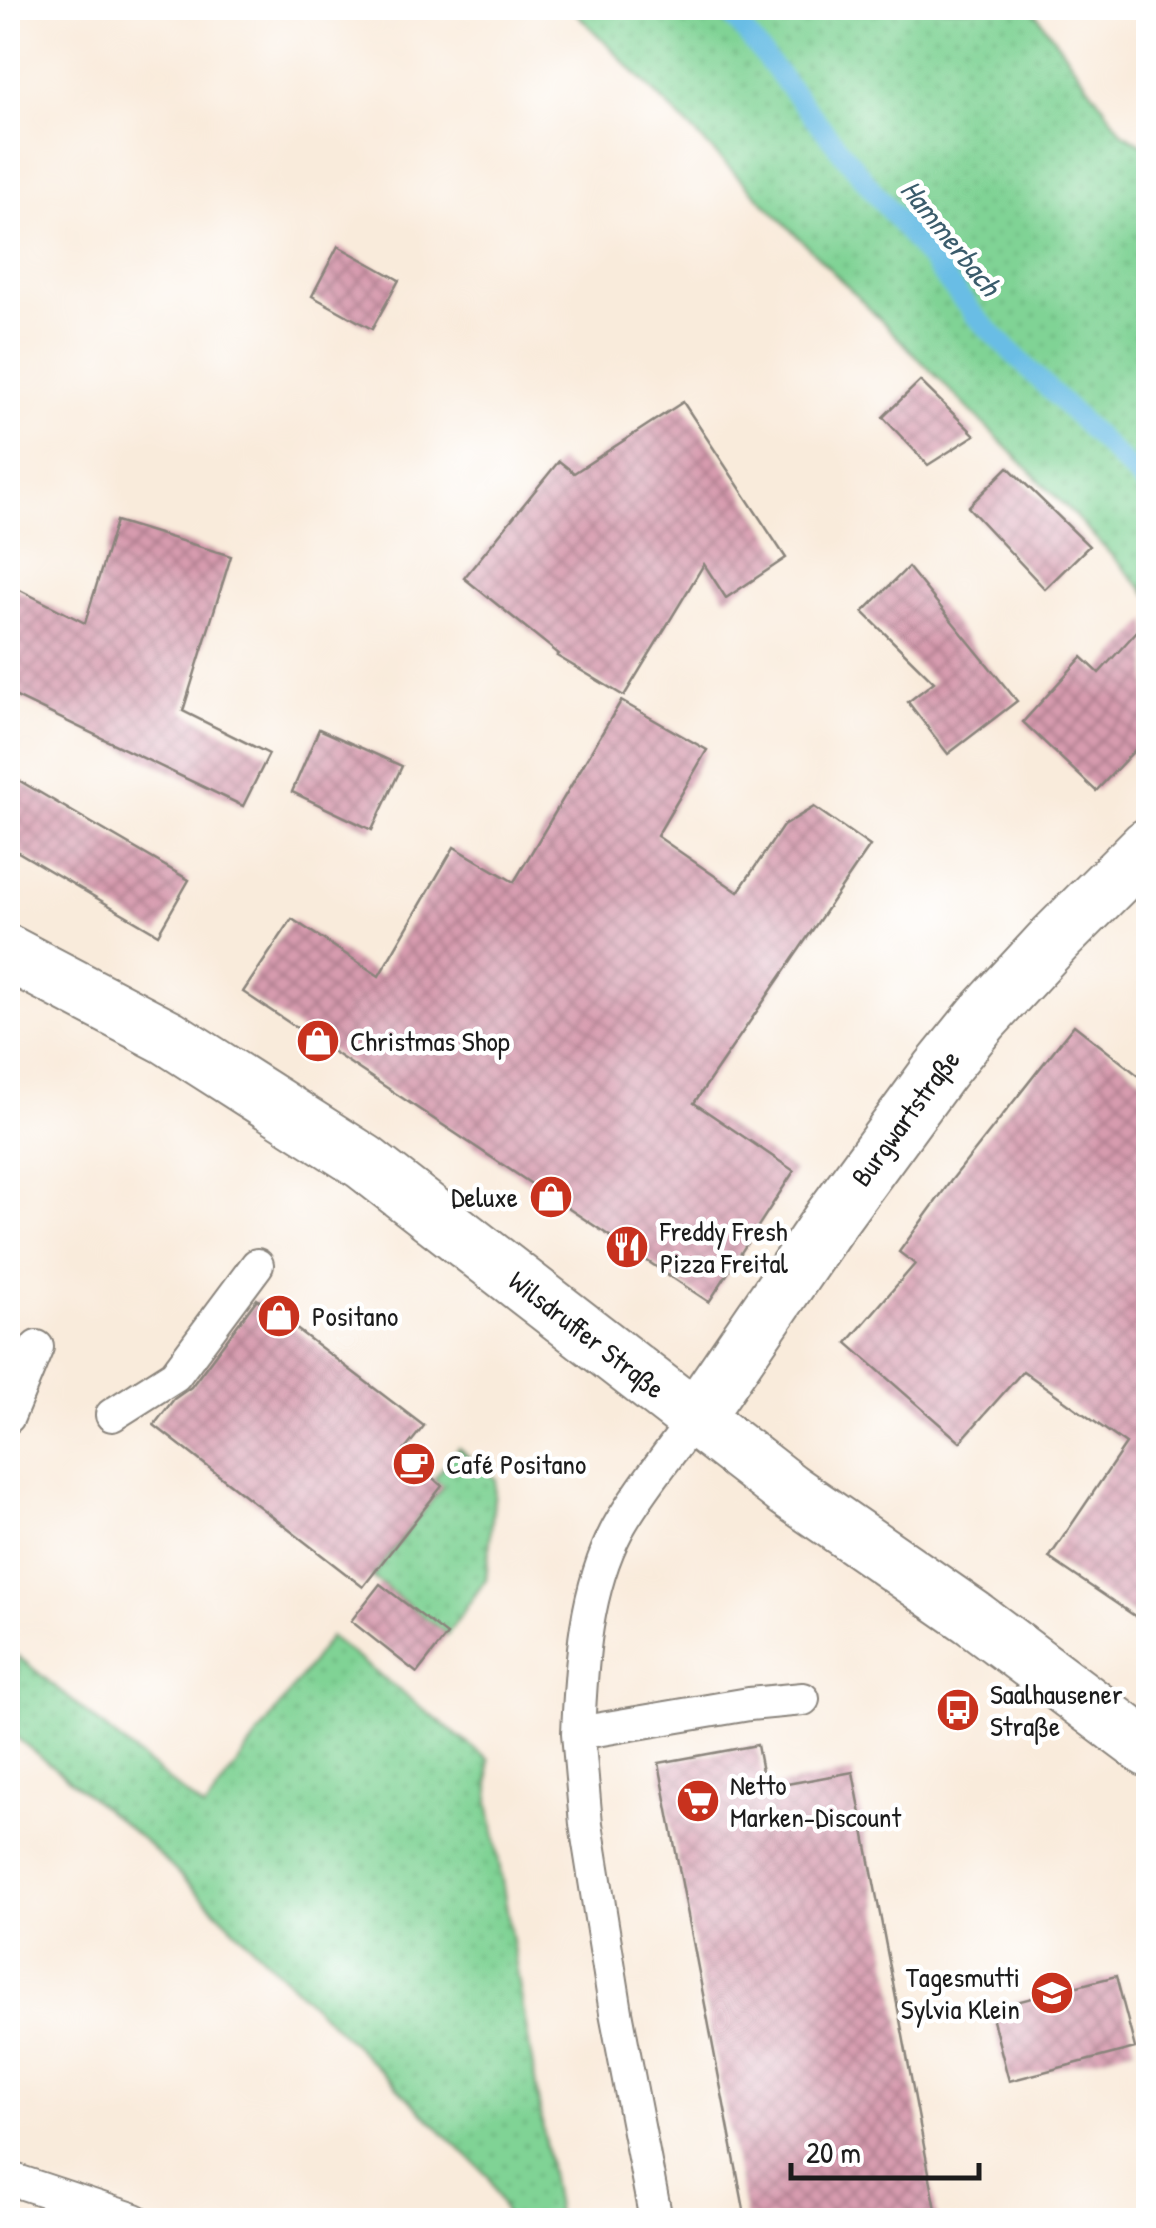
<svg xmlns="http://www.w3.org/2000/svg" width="1156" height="2228" font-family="'Patrick Hand',sans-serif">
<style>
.grass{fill:url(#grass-dots);stroke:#4e7858;stroke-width:2.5}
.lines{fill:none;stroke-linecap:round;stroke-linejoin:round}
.stream{stroke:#69bde5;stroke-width:20}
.building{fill:url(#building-cross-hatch)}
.lane-casing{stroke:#8a847c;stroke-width:36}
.secondary-casing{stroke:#8a847c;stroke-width:59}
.lane{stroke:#fff;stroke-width:32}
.secondary{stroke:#fff;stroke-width:55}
.labels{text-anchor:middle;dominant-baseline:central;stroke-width:9;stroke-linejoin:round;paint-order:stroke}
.poi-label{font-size:28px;fill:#1c1c1c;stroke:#fff;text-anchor:start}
.street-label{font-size:28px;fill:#1c1c1c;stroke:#fff}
.water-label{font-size:30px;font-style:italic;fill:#3b5c6c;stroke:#fff}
</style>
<defs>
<pattern id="grass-dots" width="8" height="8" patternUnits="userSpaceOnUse" patternTransform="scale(2.5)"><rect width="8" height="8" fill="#80d395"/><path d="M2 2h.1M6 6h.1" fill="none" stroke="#6eb580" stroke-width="1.8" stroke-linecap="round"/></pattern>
<pattern id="building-cross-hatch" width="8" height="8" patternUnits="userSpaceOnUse" patternTransform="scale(2.5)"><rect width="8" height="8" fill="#d79baf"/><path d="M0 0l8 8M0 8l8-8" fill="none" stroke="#ae7e8e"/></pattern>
</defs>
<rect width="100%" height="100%" fill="#fff"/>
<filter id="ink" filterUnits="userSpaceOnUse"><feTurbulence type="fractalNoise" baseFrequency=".01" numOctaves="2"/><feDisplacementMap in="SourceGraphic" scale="20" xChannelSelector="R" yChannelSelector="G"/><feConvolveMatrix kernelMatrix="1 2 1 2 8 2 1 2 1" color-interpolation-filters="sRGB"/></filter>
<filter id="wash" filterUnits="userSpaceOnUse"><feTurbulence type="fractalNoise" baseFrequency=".0048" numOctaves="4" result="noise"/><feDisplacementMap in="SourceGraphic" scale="40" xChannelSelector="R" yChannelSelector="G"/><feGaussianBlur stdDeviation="2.25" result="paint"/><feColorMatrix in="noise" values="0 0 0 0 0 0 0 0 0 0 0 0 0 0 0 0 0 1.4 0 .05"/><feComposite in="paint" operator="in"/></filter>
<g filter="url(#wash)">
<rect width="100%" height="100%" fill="#f9ebdb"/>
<path class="grass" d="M571 8H1032L1123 133 1148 148V594L1067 508Z
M458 1448 496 1479 486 1579 447 1635 372 1577 442 1487 434 1479Z
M330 1637 489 1760V1802L558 2220H508L489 2177 148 1844 16 1737 18 1656 204 1810Z"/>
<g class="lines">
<path class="stream" d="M725 8 976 317 1148 487"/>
</g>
<g id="blocks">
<path class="building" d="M338 246 399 280 372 329 312 296Z
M920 381 975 435 928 465 883 417Z
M683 402 786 558 726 598 704 564 624 696 557 656 559 654 464 578 559 461 574 473Z
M1008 467 1089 546 1045 589 968 507Z
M116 521 231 556 183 711 269 754 243 806 8 693V584L85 623Z
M908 567 1017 701 948 754 908 702 934 682 863 612Z
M1148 619V736L1096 791 1023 722 1082 657 1099 673Z
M621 701 707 750 657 836 738 892 783 826 814 807 870 846 694 1103 794 1171 709 1302 243 992 292 919 379 976 454 847 514 882Z
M319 729 402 766 372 830 292 792Z
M8 774 189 880 158 934 8 846Z
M1074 1025 1148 1083V1625L1049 1558 1126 1444 1023 1371 960 1442 847 1343 915 1264 899 1252 950 1182Z
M257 1299 424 1426 403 1452 442 1486 363 1587 154 1425 174 1399 191 1387Z
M380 1584 447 1635 417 1673 351 1621Z
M757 1745 765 1788 853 1772 938 2220H746L659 1763Z
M1116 1976 1135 2048 1009 2081 990 2009Z"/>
</g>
</g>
<g filter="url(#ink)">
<use href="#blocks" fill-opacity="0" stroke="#8a847c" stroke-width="2.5"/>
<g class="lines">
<g class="lane-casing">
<path id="lane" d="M112 1415 175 1375 257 1265
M8 1417 37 1347
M578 1733C581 1664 585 1590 618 1528 639 1490 670 1454 694 1419
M8 2178 135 2220
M656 2220 616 2012 586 1824 578 1733 749 1704 803 1699"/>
</g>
<g class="secondary-casing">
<g id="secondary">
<path id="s1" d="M8 953 168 1037 364 1162 788 1490 973 1618 1148 1749"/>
<path id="s2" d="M694 1419 831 1219 940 1070 982 1018 1054 940 1148 846"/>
</g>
</g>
<use href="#lane" class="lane"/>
<use href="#secondary" class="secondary"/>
</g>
</g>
<defs>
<g id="shop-disc" transform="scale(2.25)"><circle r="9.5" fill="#c8321e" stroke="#fff"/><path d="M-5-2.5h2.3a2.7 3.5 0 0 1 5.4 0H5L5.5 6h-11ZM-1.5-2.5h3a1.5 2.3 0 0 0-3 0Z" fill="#fff"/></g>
<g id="restaurant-disc" transform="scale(2.25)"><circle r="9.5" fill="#c8321e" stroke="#fff"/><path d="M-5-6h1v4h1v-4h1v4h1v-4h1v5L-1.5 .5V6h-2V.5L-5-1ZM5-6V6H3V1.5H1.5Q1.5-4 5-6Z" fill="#fff"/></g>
<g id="cafe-disc" transform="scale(2.25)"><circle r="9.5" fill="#c8321e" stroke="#fff"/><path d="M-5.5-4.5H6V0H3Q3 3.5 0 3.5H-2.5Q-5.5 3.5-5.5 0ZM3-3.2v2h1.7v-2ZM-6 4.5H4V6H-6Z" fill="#fff"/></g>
<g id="bus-disc" transform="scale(2.25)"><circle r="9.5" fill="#c8321e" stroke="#fff"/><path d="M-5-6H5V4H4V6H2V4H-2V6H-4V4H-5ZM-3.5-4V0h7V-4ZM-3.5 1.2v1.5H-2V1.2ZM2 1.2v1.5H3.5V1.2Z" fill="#fff"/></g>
<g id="supermarket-disc" transform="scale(2.25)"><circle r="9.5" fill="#c8321e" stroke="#fff"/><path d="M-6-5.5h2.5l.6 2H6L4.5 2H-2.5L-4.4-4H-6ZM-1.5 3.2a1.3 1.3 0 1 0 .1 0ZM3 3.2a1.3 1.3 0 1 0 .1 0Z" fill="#fff"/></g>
<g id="school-disc" transform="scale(2.25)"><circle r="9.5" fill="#c8321e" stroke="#fff"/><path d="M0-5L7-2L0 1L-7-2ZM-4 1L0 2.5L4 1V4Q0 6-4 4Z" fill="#fff"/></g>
</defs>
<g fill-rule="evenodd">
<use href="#shop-disc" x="318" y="1041"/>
<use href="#shop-disc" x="551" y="1197"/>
<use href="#restaurant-disc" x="627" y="1247"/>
<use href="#shop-disc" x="279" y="1316"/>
<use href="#cafe-disc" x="414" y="1464"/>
<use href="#bus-disc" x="958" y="1710"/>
<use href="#supermarket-disc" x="698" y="1801"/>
<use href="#school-disc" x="1052" y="1993"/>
</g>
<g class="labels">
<g class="poi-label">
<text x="350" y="1041">Christmas Shop</text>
<text x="518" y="1197" text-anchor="end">Deluxe</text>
<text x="660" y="1231">Freddy Fresh<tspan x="660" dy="32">Pizza Freital</tspan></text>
<text x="312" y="1316">Positano</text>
<text x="446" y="1464">Café Positano</text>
<text x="990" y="1694">Saalhausener<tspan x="990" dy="32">Straße</tspan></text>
<text x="730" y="1785">Netto<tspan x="730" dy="32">Marken-Discount</tspan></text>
<text x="1020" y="1977" text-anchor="end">Tagesmutti<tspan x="1020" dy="32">Sylvia Klein</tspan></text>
</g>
<g class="street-label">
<text stroke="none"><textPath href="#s2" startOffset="368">Burgwartstraße</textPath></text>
<text stroke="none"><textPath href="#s1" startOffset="695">Wilsdruffer Straße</textPath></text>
</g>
<g class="water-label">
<text transform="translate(951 237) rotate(51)">Hammerbach</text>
</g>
</g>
<rect width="1156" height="2228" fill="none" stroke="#fff" stroke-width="40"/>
<path d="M791 2163v15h188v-15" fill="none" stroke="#1c1c1c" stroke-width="5"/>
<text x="806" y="2163" font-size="30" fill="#1c1c1c" stroke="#ffffff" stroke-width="8" paint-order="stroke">20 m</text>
</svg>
